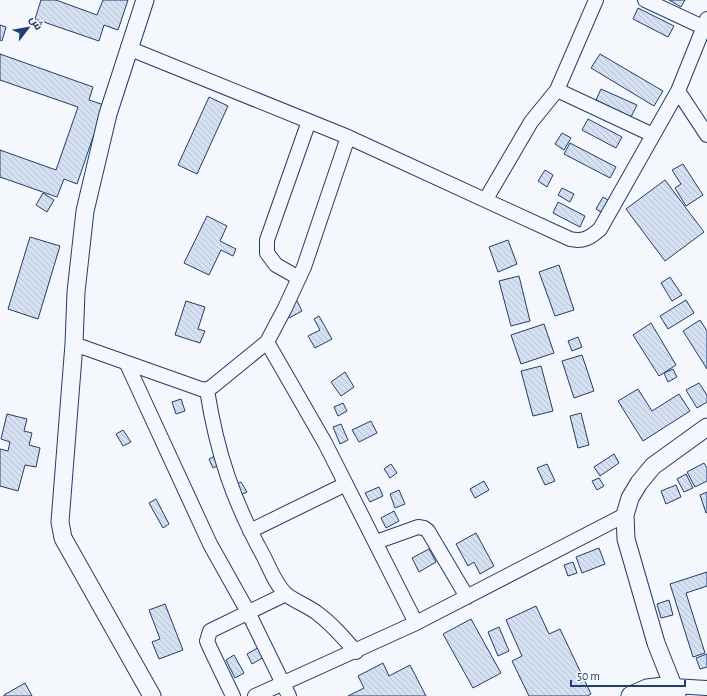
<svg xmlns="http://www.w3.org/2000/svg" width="707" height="696" font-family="'Alegreya Sans',Cairo,sans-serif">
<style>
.building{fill:url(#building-back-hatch);stroke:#1d3f73}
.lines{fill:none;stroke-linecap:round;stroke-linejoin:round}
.minor-casing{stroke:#1d3f73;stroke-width:16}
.tertiary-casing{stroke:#1d3f73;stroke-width:19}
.secondary-casing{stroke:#1d3f73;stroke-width:21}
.minor{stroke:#f4f7fb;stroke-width:14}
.tertiary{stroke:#f4f7fb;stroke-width:17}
.secondary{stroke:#f4f7fb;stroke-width:19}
</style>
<defs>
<pattern id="building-back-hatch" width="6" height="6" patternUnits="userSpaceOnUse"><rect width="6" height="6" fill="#d5e0f0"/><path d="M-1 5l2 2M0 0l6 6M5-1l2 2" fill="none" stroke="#b6c1d1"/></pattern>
</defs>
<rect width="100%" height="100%" fill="#f4f7fb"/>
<path class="building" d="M41 0H56L97 15 103 0H128L118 30 104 25 99 41 35 19Z
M669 0H685L681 7Z
M638 8 674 26 668 37 633 19Z
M0 25 6 27 2 41 0 40Z
M0 54 93 87 89 100 104 105 77 184 64 179 57 197 0 177V150L56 170 78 107 0 80Z
M600 54 663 91 654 106 591 68Z
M601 89 637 105 631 117 596 100Z
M209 97 228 106 197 174 178 165Z
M588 119 622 137 616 148 582 130Z
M562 133 571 138 564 150 555 144Z
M570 143 616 167 610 178 564 154Z
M683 164 703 195 686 206 675 188 681 184 672 170Z
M545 170 553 175 547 187 538 181Z
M665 180 704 232 665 261 626 209Z
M562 188 574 194 570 202 558 195Z
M43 193 54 200 47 212 36 205Z
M603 197 611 202 604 214 596 209Z
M558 202 585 216 580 227 553 213Z
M207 216 227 226 220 241 236 249 233 256 221 250 209 275 184 263Z
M30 237 60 246 38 319 8 309Z
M508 240 517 264 498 272 489 247Z
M559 265 574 310 555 316 539 272Z
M519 276 530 321 511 326 499 281Z
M670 277 682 295 672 301 661 283Z
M296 299 302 311 289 318 283 306Z
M686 300 694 313 668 329 660 316Z
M186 301 205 307 198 329 205 331 200 343 175 335Z
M319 316 332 339 315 348 308 336 320 330 314 319Z
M700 320 707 331V369L683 331Z
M651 323 676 365 659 376 633 335Z
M544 324 554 353 521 364 511 335Z
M578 337 582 347 572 351 568 341Z
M582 355 594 391 574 398 562 361Z
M541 366 553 411 533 416 521 371Z
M673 369 677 377 668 382 664 373Z
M345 372 354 387 341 396 331 382Z
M699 383 707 395V402L697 408 686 390Z
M638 389 652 411 679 394 690 411 643 441 618 401Z
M181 399 185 411 176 414 172 402Z
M343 403 347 411 338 416 334 407Z
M581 413 589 445 578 448 570 416Z
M7 414 27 419 24 431 32 433 29 445 40 448 36 467 25 465 18 491 0 486V449L8 451 10 442 1 439Z
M371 421 377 433 359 442 352 430Z
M341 424 348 440 340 444 333 427Z
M123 430 131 442 123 446 116 434Z
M614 454 619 463 600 476 594 467Z
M217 455 221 464 213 468 209 459Z
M704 463 707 468V481L695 487 687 472Z
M391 464 397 473 390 478 384 469Z
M547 464 555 481 545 485 537 468Z
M686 474 693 488 684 492 677 479Z
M599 478 604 486 597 490 592 481Z
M484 481 489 490 475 498 470 489Z
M241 482 247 492 240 495 235 485Z
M676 485 681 497 666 504 661 491Z
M379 487 383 496 370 502 365 493Z
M399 490 405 504 395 508 390 494Z
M707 492V512L706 513 700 495Z
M156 499 169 524 163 528 149 503Z
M394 511 399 521 386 528 381 518Z
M476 533 494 566 480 574 474 562 468 566 456 544Z
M599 548 605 564 582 573 576 557Z
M429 549 436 562 419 572 412 558Z
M573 562 577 573 568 576 564 565Z
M707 572V586L686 593 705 653 693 657 670 584Z
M669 600 673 615 661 618 657 604Z
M165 604 183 650 159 659 152 642 160 639 149 610Z
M536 606 549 634 560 629 591 694 587 696H529L512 661 522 656 506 620Z
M471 619 501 673 473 688 443 634Z
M499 627 509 651 498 656 488 632Z
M261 646 266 656 252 664 247 654Z
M707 654V667L700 669 696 658Z
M234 655 244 673 235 678 226 660Z
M383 663 389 676 410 665 426 696H348L364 688 358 676Z
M25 683 32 696H4V695Z"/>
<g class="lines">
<g class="minor-casing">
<path id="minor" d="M645 0 707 29
M128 48 348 137 570 239C583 242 590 238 600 229L678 91 707 19
M557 90 653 135
M678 91 707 135
M486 199 531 122 557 90 596 0
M299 278 276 265 267 253V240L309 121
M267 342 325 443 416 623
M74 344 201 389 207 390 213 386 267 342 285 308 304 267 348 137
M127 364 210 544 248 612 289 696
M207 390C217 453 233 501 264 557 270 569 276 585 286 594 292 600 308 606 317 613 332 624 344 638 356 652
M250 531 346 484
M376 542 418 527 424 528 428 531 467 597
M673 686 707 688
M233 696 210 648 207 641 210 631 286 594
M255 696 416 623 625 515"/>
</g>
<g class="tertiary-casing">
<path id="tertiary" d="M145 0 108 114 85 211 76 292 74 344 60 522 63 538 152 696
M673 686 656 643 626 539 625 515 630 498 639 483 653 466 707 427"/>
</g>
<g class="secondary-casing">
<path id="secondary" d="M631 696 647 689 673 686 676 696"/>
</g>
<use href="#minor" class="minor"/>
<use href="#tertiary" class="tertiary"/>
<use href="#secondary" class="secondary"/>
</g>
<g transform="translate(28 28) rotate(59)" stroke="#f4f7fb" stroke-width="3" paint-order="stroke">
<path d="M0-3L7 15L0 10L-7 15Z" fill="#1d3f73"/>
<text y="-6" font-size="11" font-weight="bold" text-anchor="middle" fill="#1d3f73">ش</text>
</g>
<path d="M571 680v6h114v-6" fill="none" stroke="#1d3f73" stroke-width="2"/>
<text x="577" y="680" font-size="12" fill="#1d3f73" stroke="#f4f7fb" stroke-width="3" paint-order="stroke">50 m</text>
</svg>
